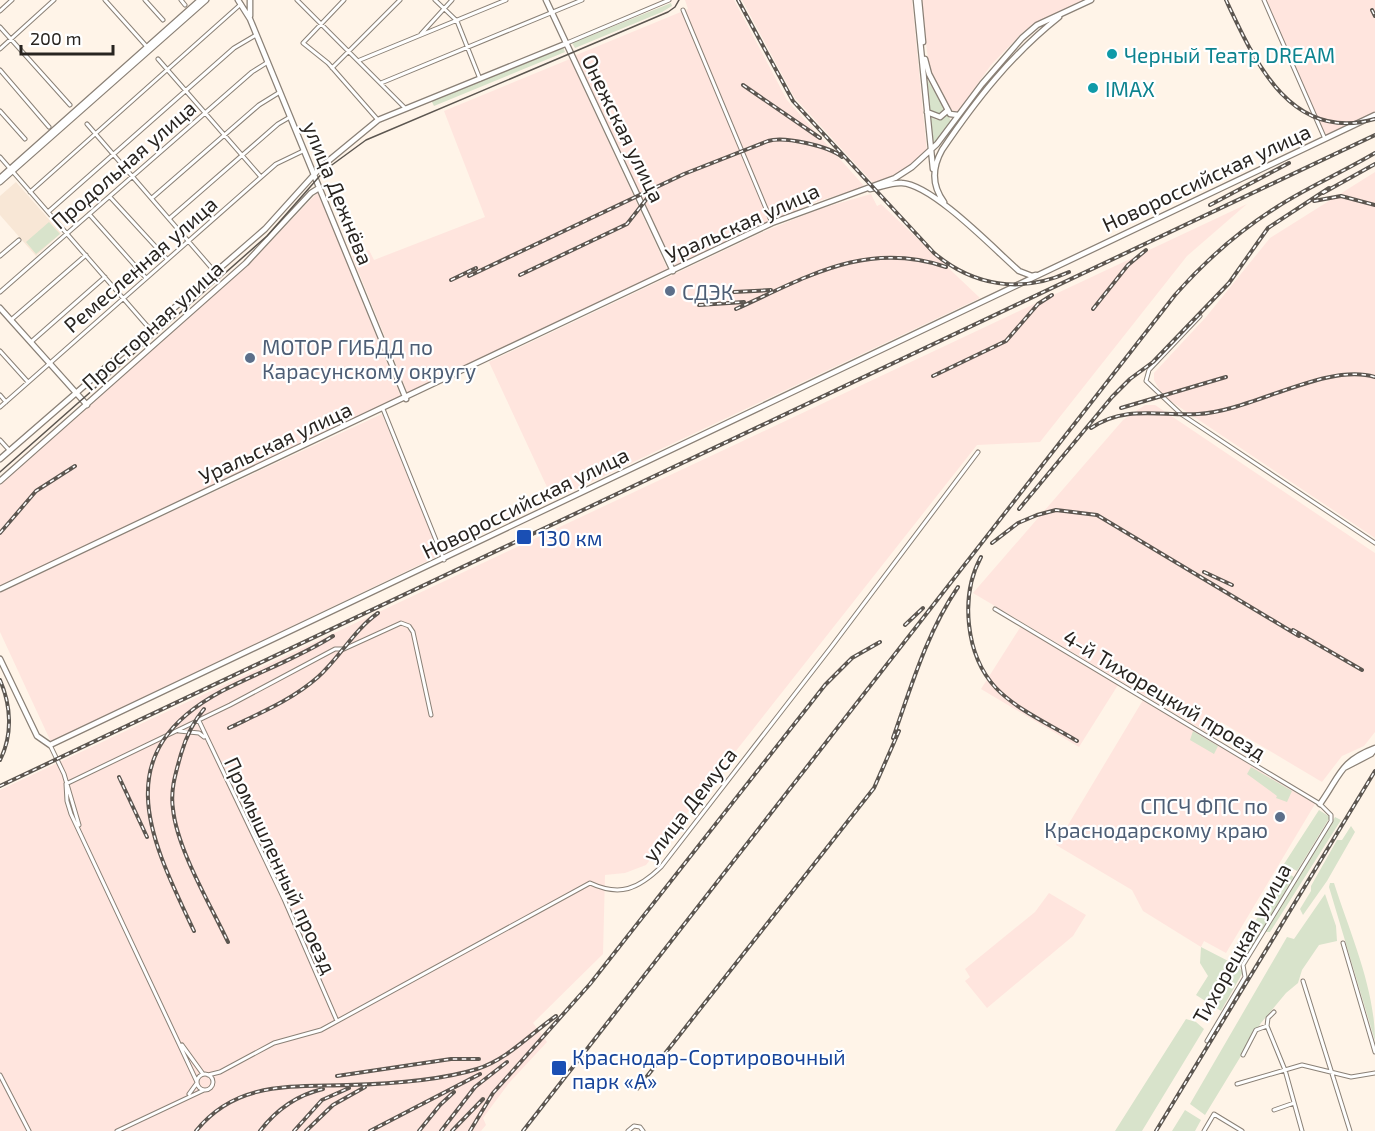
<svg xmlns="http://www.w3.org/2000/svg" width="1375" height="1131" font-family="'Exo 2',sans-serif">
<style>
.industrial{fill:#ffe5de}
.built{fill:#f8e7d6}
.green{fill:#d8e3cb}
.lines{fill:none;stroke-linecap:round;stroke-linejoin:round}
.street-casing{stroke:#8a8076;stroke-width:5}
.secondary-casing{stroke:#8a8076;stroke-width:7}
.street{stroke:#fff;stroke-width:3}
.secondary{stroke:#fff;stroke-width:4.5}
.tram{stroke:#5c5650;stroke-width:1.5}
.rail-casing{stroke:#5c5650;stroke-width:4}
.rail{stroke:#fff;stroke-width:1.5;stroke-dasharray:4.5;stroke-linecap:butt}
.culture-dot{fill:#0f9aa8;stroke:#fff;stroke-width:2}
.service-dot{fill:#5c6f8a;stroke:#fff;stroke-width:2}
.transit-dot{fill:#1a4fb4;stroke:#fff;stroke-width:2}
.labels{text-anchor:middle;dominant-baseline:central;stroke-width:4.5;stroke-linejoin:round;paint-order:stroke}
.culture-label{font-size:21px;fill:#0d838f;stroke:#fff;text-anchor:start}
.street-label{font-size:21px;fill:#282420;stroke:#fff}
.service-label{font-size:21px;fill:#4e5e75;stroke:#fff;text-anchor:start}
.transit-label{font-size:21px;fill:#164399;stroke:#fff;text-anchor:start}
</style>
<rect width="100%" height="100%" fill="#fff4e8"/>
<path class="industrial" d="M685 0H734L787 100 865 187 812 203 675 267 574 56 688 9Z
M742 0H912L927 152 895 176 873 183 794 97Z
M920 0H1088L1035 23 1022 33 991 65 957 113 948 108 930 73Z
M1265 0H1375V112L1326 137Z
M570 59 668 270 408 394 352 256 369 250 374 260 485 217 444 111Z
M1375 172V538L1163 396 1154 380V373L1206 317 1270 238Z
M318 192 401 397 0 586V485L251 262Z
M871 194 877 206 881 204 980 298 553 500 489 362 763 232 819 209Z
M1247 204 1187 256 1040 442 977 445 646 865 625 873 605 875 603 954 533 1023 547 1042 509 1083 483 1118 486 1125 481 1131H0V790Z
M1145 405H1155L1375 553V732L1364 746 1342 756 1322 782 1221 722 1206 732 973 593 1123 420Z
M382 414 440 555 51 742 0 632V591Z
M1021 626 1118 685 1079 747 981 689Z
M1143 700 1315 804 1226 953 1204 941 1201 947 1143 911 1132 890 1056 845Z
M1049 893 1086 915 1073 936 987 1008 965 981 970 977 965 969 1035 912Z"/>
<path class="built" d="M16 182 61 233 36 256 0 215V196Z"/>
<path class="green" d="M671 3 672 6 662 12 575 48 572 43Z
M563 47 565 52 434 106 431 100Z
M927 79 946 111 940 116 930 111Z
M948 115 951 121 933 146 930 117 937 120Z
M49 222 60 234 36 254 26 242Z
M1193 731 1218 746 1214 754 1190 740Z
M1251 767 1292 791 1287 802 1276 798 1277 796 1247 774Z
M1319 810 1330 817 1297 871 1284 864Z
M1335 817 1341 820 1270 932H1265Z
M1351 826 1355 832 1327 881 1303 915 1300 909 1311 891V886L1337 840H1342Z
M1287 873 1294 877 1261 931 1253 925 1280 879Z
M1330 883H1334C1350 933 1375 988 1375 1041L1329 887Z
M1325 894 1336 926 1337 941 1319 945 1302 970 1298 983 1286 993 1261 1023 1205 1115 1190 1104 1287 937 1294 939Z
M1247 928 1260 935 1244 959 1231 953Z
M1201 947 1236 965 1243 972 1221 1011 1196 995 1208 976 1200 963Z
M1186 1019 1196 1022 1204 1029 1142 1131H1115Z
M1185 1110 1201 1120 1195 1131H1172Z"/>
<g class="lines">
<g class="street-casing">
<path id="street" d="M105 0 148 48
M145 0 163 20
M181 0 185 5
M297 0 405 108
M344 0 303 43 328 63 378 120
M435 0 457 21 480 79
M1264 0 1325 139
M683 10 772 223
M0 11 12 0
M0 27 70 105
M421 34 452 0
M567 43 669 0
M0 49 54 0
M158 59 261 177
M360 60 506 0
M332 68 400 0
M0 70 49 127
M381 83 582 0
M0 111 25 139
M87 124 215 272
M0 157 149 328
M30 192 241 4
M110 197 167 259
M152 198 259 105 280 92
M48 212 234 48 256 35
M89 214 146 278
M170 218 278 124 290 117
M0 256 19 240
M0 292 252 72 268 62
M1200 316 1149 370 1146 381 1181 414 1375 543
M11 320 86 255
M31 342 105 277
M0 351 28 382
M0 395 6 402
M0 407 276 164 303 151
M383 409 444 560
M0 440 10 451
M995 609 1320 804 1331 815V821L1243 965 1245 977 1207 1041
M199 721 284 899 337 1021
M179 731 199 733 204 737
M50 745 64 774 79 825
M66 784 230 705 335 649H344L401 623 409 626 413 632 431 715
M66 784 67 801 71 814 197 1082
M1343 943 1375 1052
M1303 981 1350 1131
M1267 1026 1268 1018 1274 1012
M182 1045 203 1074
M1243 1055 1256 1030 1267 1026 1285 1070 1302 1131
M197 1082a8 8 0 1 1 16 0a8 8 0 1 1-16 0Z
M0 1075 29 1131
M208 1075 220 1072 274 1043 321 1030 590 883C620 897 638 889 661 867L832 646 978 452
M1237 1084 1302 1065 1351 1077 1375 1073
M189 1094 197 1083
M1274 1110 1294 1103
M117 1131 204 1090
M628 1131 634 1126 640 1127 643 1131
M1204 1131 1214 1114 1242 1131"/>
</g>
<g class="secondary-casing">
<path id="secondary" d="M238 0 250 19 406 399
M546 0 673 271
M916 0 933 169
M919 0 923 42
M250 16V0
M925 59 929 74 950 114 958 115
M927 112 940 117 948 110
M0 178 200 0
M0 182 206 0
M870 189C880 188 891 182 902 183 933 185 994 249 1019 271L1032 276 1036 275
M944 202C932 186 932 168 942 150 976 100 1011 55 1059 17
M0 308 87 405
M0 459 265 229 321 167 378 120 565 44
M0 481 246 263 311 193 319 188
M0 589 772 223 895 178 912 167 937 144 982 84 1022 38 1037 25 1091 0
M0 659 37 736 50 745 1375 115
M1344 768 1371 754 1375 749
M1320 804C1340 776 1340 761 1375 748"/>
</g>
<use href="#street" class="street"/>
<use href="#secondary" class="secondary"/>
<path class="tram" d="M0 472 267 236 325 170 366 140 668 12 675 7 679 0"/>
<g class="rail-casing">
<path id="rail" d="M738 0 793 101 934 253C973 286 1021 294 1069 272
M1226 0C1255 62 1291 143 1375 119
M1372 10 1375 16
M743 85 820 138
M1323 193 1375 164
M1314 201 1341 196 1375 205
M1210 205 1289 163
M520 275 627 224 656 187
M469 276 684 174 768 141C784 136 829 146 842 157
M451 280 476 268
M734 292 771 290
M699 305 744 302
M736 309C807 277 866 240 946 267
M1093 309 1128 265 1146 250
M933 376 1006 341 1038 304 1052 295
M1121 408 1226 377
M1091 428C1125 405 1159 416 1198 414 1250 412 1326 362 1375 377
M1019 509 1112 397 1130 379 1153 362 1229 283 1268 228 1329 188
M0 533 36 491 75 466
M992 543 1018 523 1037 515 1056 510 1097 515 1299 636
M981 557C960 595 965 655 996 688 1017 710 1051 725 1077 741
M1204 572 1232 585
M905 625 923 608
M1293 630 1362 670
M0 680C11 705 13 735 0 760
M204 709C193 722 186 737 181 754 176 772 170 790 173 809 177 849 210 904 228 942
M229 728C260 713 292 700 318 677 340 657 354 630 378 613
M893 738C911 687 927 632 958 587
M119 777 147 837
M0 786 1375 135
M194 931C150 838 106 753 222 691 259 672 298 658 333 636
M337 1076 451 1059H479
M637 1089 874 788 899 731
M196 1131C236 1081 291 1087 347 1085 388 1084 438 1081 477 1069 508 1059 530 1034 556 1016
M260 1131C276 1110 297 1095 323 1089
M294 1131 322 1100 349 1088
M306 1131 333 1105 365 1087
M370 1131 480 1074
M419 1131 440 1105 454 1092
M441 1131 475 1087 507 1062
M452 1131 483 1099
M470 1131 493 1093 590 984 825 685 852 658 880 642
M523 1131 1175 295C1205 261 1239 231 1277 207 1308 187 1343 172 1375 153
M1156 1131 1375 771"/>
</g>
<use href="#rail" class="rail"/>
</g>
<g class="culture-dot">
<circle cx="1112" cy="54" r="6"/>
<circle cx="1093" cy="88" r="6"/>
</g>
<g class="service-dot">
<circle cx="670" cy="291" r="6"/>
<circle cx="250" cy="358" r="6"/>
<circle cx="1280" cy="817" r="6"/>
</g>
<g class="transit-dot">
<rect x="516" y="529" width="16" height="16" rx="3"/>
<rect x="551" y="1060" width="16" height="16" rx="3"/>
</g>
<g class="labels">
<g class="culture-label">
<text x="1124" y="54">Черный Театр DREAM</text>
<text x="1105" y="88">IMAX</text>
</g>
<g class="street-label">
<text transform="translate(624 128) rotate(64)">Онежская улица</text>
<text transform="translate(123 164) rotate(-41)">Продольная улица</text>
<text transform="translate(1206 177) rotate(-25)">Новороссийская улица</text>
<text transform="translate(339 193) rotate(68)">улица Дежнёва</text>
<text transform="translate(742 222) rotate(-24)">Уральская улица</text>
<text transform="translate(140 264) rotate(-41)">Ремесленная улица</text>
<text transform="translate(152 325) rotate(-42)">Просторная улица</text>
<text transform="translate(275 442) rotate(-25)">Уральская улица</text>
<text transform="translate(525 502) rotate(-26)">Новороссийская улица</text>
<text transform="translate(1165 694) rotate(31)">4-й Тихорецкий проезд</text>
<text transform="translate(689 804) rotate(-52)">улица Демуса</text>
<text transform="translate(281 865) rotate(65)">Промышленный проезд</text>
<text transform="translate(1241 943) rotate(-61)">Тихорецкая улица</text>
</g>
<g class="service-label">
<text x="682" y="291">СДЭК</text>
<text x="262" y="346">МОТОР ГИБДД по<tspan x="262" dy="24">Карасунскому округу</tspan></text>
<text x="1268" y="805" text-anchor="end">СПСЧ ФПС по<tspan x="1268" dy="24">Краснодарскому краю</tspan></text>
</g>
<g class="transit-label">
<text x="538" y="537">130 км</text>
<text x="572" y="1056">Краснодар-Сортировочный<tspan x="572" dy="24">парк «А»</tspan></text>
</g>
</g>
<path d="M21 45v9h92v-9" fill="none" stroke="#282420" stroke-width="3"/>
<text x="30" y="45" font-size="18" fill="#282420" stroke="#ffffff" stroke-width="4.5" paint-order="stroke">200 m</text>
</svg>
